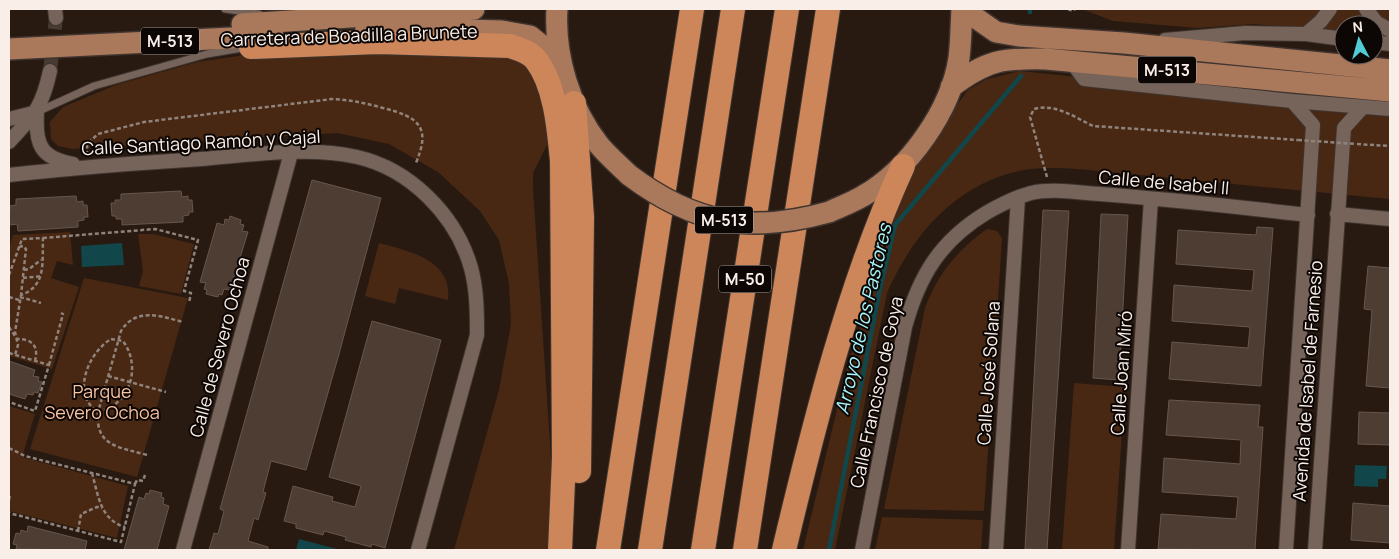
<svg xmlns="http://www.w3.org/2000/svg" width="1399" height="559" font-family="Manrope,sans-serif">
<style>
.green{fill:#482813}
.water{fill:#11464a}
.lines{fill:none;stroke-linecap:round;stroke-linejoin:round}
.stream{stroke:#11464a;stroke-width:4.5}
.building{fill:#4d3d33;stroke:#67564b}
.street-tunnel{stroke:#473a31;stroke-width:14;stroke-dasharray:14 7;stroke-linecap:butt}
.lane-casing{stroke:#3f342f;stroke-width:9}
.street-casing{stroke:#3f342f;stroke-width:16}
.primary-casing{stroke:#3f342f;stroke-width:24}
.highway-casing{stroke:#3f342f;stroke-width:26}
.path{stroke:#8f837b;stroke-width:2.5;stroke-dasharray:4 2.5;stroke-linecap:butt}
.lane{stroke:#76645a;stroke-width:7}
.street{stroke:#76645a;stroke-width:14}
.primary{stroke:#aa785a;stroke-width:21}
.highway{stroke:#cc865a;stroke-width:24}
.primary-bridge-casing{stroke:#3f342f;stroke-width:24;stroke-linecap:butt}
.path-bridge{stroke:#8f837b;stroke-width:2.5;stroke-dasharray:4 2.5;stroke-linecap:butt}
.primary-bridge{stroke:#aa785a;stroke-width:21}
.labels{text-anchor:middle;dominant-baseline:central;stroke-width:4;stroke-linejoin:round;paint-order:stroke}
.shield{fill:#0c0604;stroke:#b2a8a4;stroke-width:1}
.shield-label{font-size:16px;font-weight:bold;fill:#f9eee8}
.street-label{font-size:18px;fill:#f9eee8;stroke:#0c0604}
.park-label{font-size:18px;fill:#f9c2a0;stroke:#0c0604}
.water-label{font-size:19px;font-style:italic;fill:#a5f5fa;stroke:#0c0604}
</style>
<rect width="100%" height="100%" fill="#281a11"/>
<path class="green" d="M1082 9H1390V32L1374 34V25H1344V32L1254 24 1198 28 1113 21Z
M379 43 530 59 555 129 533 173V189L556 533 555 550H454L499 390 511 324 509 283 499 240 480 211 438 172 389 144 337 133 72 149 58 146 51 139 50 122 63 107 116 85 197 62 302 47Z
M1020 71 1390 110V199L1078 169C1060 168 1041 167 1024 170 958 182 913 233 887 293L835 550H803L848 364 904 189 934 136 968 90 987 79Z
M987 229 997 231 1002 238 984 511 884 509 925 308C937 275 958 249 987 229Z
M70 232 73 265 57 261 51 278 79 287 52 369 9 356V249L13 235Z
M138 234H153L194 244 181 294 139 286 143 271Z
M379 243C409 251 453 260 448 300L399 288 395 304 365 296Z
M84 278 188 298 137 477 30 449Z
M1074 383 1125 387 1114 550H1062Z
M9 406 35 414 22 457 128 486 117 538 9 511Z
M882 517 983 520 981 550H875Z"/>
<path class="water" d="M122 243 124 265 82 267 81 246Z
M1355 465 1387 466 1386 479H1378V487L1354 486Z
M299 539 337 549V550H296Z"/>
<g class="lines">
<path class="stream" d="M1030 12V9
M829 550 879 293 895 225 1021 76"/>
</g>
<path class="building" d="M312 180 381 198 339 354 306 470 271 461 263 492 266 493 258 520 254 518 248 541 268 547V550H209L214 533 218 534 224 511 220 509Z
M181 191 182 197 188 196V200H192L193 212H189V215L183 216V222L122 225V219H116V216H112L111 203H115V200H121V194Z
M76 196 77 202 83 201V205H87L88 217H84V220L78 221V227L18 231 17 224 11 225 9 222 10 206 16 205V199Z
M1043 210 1069 211 1047 550 1025 549Z
M1101 214 1128 215 1119 380 1093 378Z
M230 216 241 220 240 224 244 225 242 231 248 232 230 290 224 289 222 295 219 294 218 297 206 294 207 290 204 289 206 283 200 282 217 223 224 225 225 219 229 220Z
M1257 227 1273 228 1261 386 1169 379 1172 342 1248 348 1250 327 1172 321 1174 285 1252 291 1254 270 1176 264 1178 230 1256 235Z
M1368 266 1390 268V388L1366 386 1372 310 1364 309Z
M372 321 441 340 385 548 372 544 371 547 345 540 346 537 324 531 323 535 296 528V524L284 521 293 486 333 497 332 501 355 507 361 486 329 477Z
M9 361 35 370 33 376 39 377 38 381 42 382 38 393 34 392 33 395 27 394 25 399 9 394Z
M1169 400 1260 405 1258 427H1263L1255 550 1158 549 1161 514 1236 519 1238 497 1162 492 1164 458 1240 464 1241 440 1166 435Z
M1359 412 1390 413V445L1358 444Z
M150 490 162 493 161 497 164 498 163 504 169 506 157 550H124L139 497 144 499 146 493 149 494Z
M1353 503 1390 506V543L1351 540Z
M28 526 87 541 85 550 16 549 17 545 13 544 16 533 20 534 21 530 27 532Z"/>
<g class="lines">
<path class="street-tunnel" d="M50 71 56 18"/>
<g class="lane-casing">
<path id="lane" d="M225 9 259 14
M37 112 94 86 207 54 248 47"/>
</g>
<g class="street-casing">
<path id="street" d="M55 9 56 18
M1366 9 1377 23 1390 30
M1306 34 1321 21 1330 9
M1165 40 1245 33 1306 34 1344 39
M1374 42 1390 44
M1071 61 1084 79 1292 101 1390 109
M37 112C35 144 40 158 73 164
M9 119 37 112
M9 142C34 115 42 108 50 71
M9 175C73 168 137 163 202 159 252 155 307 146 357 157 410 169 456 215 471 268 477 290 477 313 477 335L418 550
M1337 214 1390 219
M183 550 291 153
M862 550 905 327C919 276 940 241 986 213 1000 205 1016 197 1031 193 1053 188 1078 193 1100 194 1169 199 1238 207 1308 215
M996 550 1018 198
M1128 550 1151 199
M1286 550 1313 125 1292 101
M1315 550 1344 128 1363 107"/>
</g>
<g class="primary-casing">
<path id="primary" d="M557 9C554 56 570 108 599 145 608 156 619 165 629 175
M963 9 996 32 1019 36 1124 43 1390 70
M242 24 474 9
M365 32 431 29 502 31 530 36 561 61
M9 49 273 36
M951 87C987 60 1002 58 1046 59L1390 91
M829 212C840 207 853 202 863 196 909 170 951 110 959 58 961 42 961 25 962 9"/>
</g>
<g class="highway-casing">
<path id="highway" d="M251 47 378 42 510 46C519 49 530 52 536 60 556 86 559 131 562 161L564 458 560 550
M574 103 582 217 579 471
M608 550 692 9
M650 550 733 9
M703 550 787 9
M745 550 828 9
M784 550C814 424 849 284 903 166"/>
</g>
<path class="path" d="M1068 9 1073 11 1075 9
M1357 144 1390 146
M87 155V144L98 134 144 122 332 99C350 100 366 103 383 108 419 117 432 127 415 165
M1047 177 1030 117 1034 109C1055 103 1074 117 1093 126L1298 140
M43 238 155 229 198 240 184 291 191 293 189 303
M19 247 23 246 26 249 21 295
M24 270 29 269 41 260
M9 275 22 239 43 238C42 261 47 286 21 295L15 332 18 345 15 355
M23 278 42 276
M9 297 19 300
M20 297 41 303
M9 327 17 339C32 339 39 346 35 361
M111 339 123 341C142 367 130 405 98 412 70 394 89 352 111 339Z
M9 353 49 365 35 411 9 402
M49 365 63 314 61 313
M108 376 166 392
M9 448 25 456 135 484 121 542 9 513
M147 455C120 447 95 447 98 412L121 331C136 307 160 316 183 322
M92 473C98 494 100 520 125 527
M135 484 137 480 143 481 145 475
M9 500 10 495
M78 531 81 514 97 507 102 508"/>
<use href="#lane" class="lane"/>
<use href="#street" class="street"/>
<use href="#primary" class="primary"/>
<use href="#highway" class="highway"/>
<g class="primary-bridge-casing">
<path id="primary-bridge" d="M629 175C694 224 750 234 829 212"/>
</g>
<path class="path-bridge" d="M1298 140 1356 144"/>
<use href="#primary-bridge" class="primary-bridge"/>
</g>
<g class="labels">
<g class="shield">
<rect x="141" y="27.5" width="58" height="27" rx="4"/>
<rect x="1138" y="56.5" width="58" height="27" rx="4"/>
<rect x="695" y="206.5" width="58" height="27" rx="4"/>
<rect x="719" y="265.5" width="52" height="27" rx="4"/>
</g>
<g class="shield-label">
<text x="170" y="41">M-513</text>
<text x="1167" y="70">M-513</text>
<text x="724" y="220">M-513</text>
<text x="745" y="279">M-50</text>
</g>
<g class="street-label">
<text transform="translate(349 35) rotate(-2)">Carretera de Boadilla a Brunete</text>
<text transform="translate(201 142) rotate(-3)">Calle Santiago Ramón y Cajal</text>
<text transform="translate(1164 182) rotate(5)">Calle de Isabel II</text>
<text transform="translate(219 347) rotate(-75)">Calle de Severo Ochoa</text>
<text transform="translate(988 373) rotate(-86)">Calle José Solana</text>
<text transform="translate(1121 373) rotate(-86)">Calle Joan Miró</text>
<text transform="translate(1307 381) rotate(-86)">Avenida de Isabel de Farnesio</text>
<text transform="translate(876 392) rotate(-78)">Calle Francisco de Goya</text>
</g>
<g class="park-label">
<text x="102" y="391">Parque<tspan x="102" dy="21">Severo Ochoa</tspan></text>
</g>
<g class="water-label">
<text transform="translate(863 319) rotate(-77)">Arroyo de los Pastores</text>
</g>
</g>
<rect width="1399" height="559" fill="none" stroke="#f9eee8" stroke-width="20"/>
<g transform="translate(1359 40) rotate(354)"><circle r="24" fill="#0c0604" stroke="#6b635f"/>
<path d="M0-4L9 19L0 12L-9 19Z" fill="#51ccd4"/>
<text y="-8" font-size="14" font-weight="bold" text-anchor="middle" fill="#f9eee8">N</text>
</g>
</svg>
